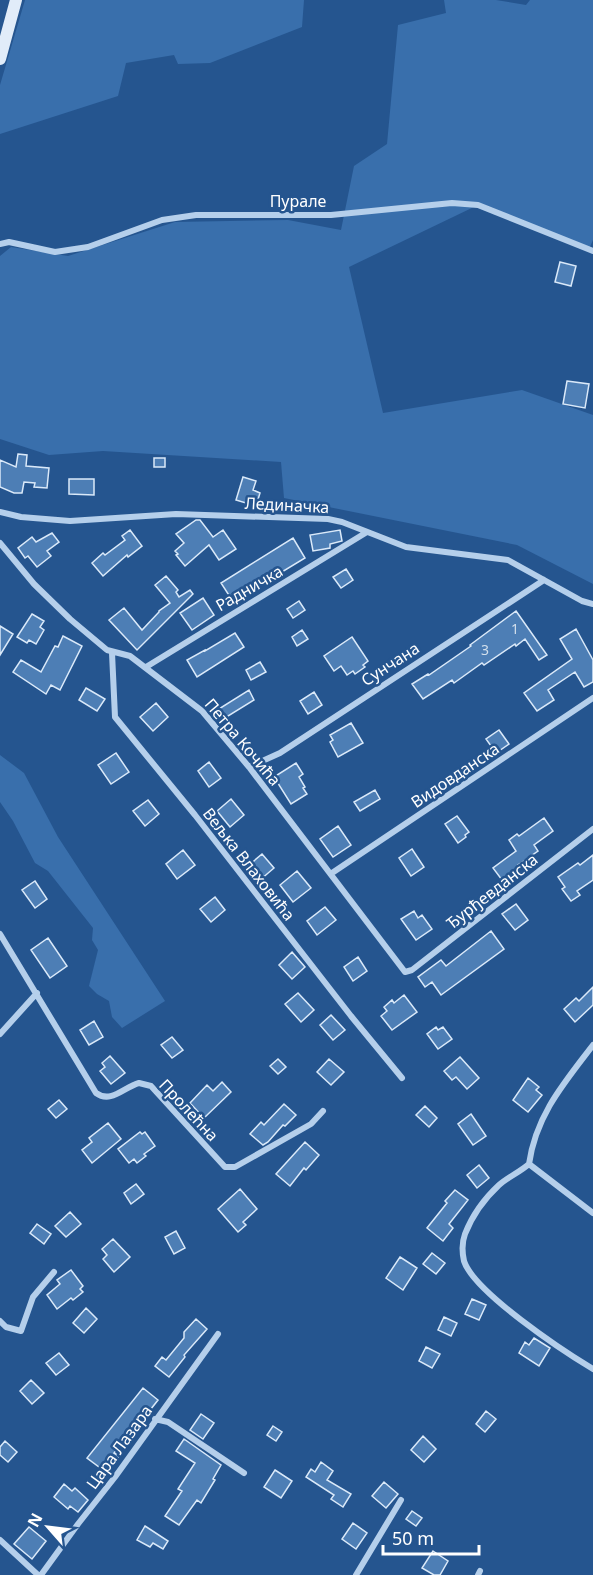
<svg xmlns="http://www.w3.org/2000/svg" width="593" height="1575" font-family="'Noto Sans',sans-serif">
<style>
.green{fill:#396fac}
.building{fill:#4d7eb5;stroke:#dae9f9;stroke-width:1.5}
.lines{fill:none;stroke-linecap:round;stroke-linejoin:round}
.minor{stroke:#b5cfeb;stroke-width:6}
.secondary{stroke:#e1ecf9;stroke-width:12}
.labels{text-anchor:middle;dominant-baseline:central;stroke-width:5;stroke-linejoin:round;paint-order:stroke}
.number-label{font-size:14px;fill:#d2dfec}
.street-label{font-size:16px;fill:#fff;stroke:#25558f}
</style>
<rect width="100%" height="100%" fill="#25558f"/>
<path class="green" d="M25 0H304L302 27 210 63 178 64 174 55 126 63 118 96 0 134V85Z
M444 0H496L526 5 530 0H593V240L589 249 478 205 349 267 383 413 522 390 593 415V584L517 545 284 498 281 462 103 451 49 455 0 439V256L11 247 68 256 175 222 288 220 341 230 354 166 387 144 398 25 446 13Z
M0 755 24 773 58 837 165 1001 122 1028 112 1017 109 1001 97 994 89 986 98 950 92 940 93 928 48 871 35 863 13 821 0 802Z"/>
<path class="building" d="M560 262 576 266 571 286 555 282Z
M567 381 589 384 585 408 563 404Z
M18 454 27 455 26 466 49 468 47 488 34 487 35 483 24 482 22 493H14L0 487V460L16 467Z
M154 458H165V467H154Z
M243 477 256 481 253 490 260 493 256 506 236 500Z
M69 479H94V495L69 494Z
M196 520H200L213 537 223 530 236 549 219 560 209 545 185 566 176 555 178 554 175 551 184 543 176 534Z
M130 530 142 546 128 557 127 555 103 576 92 563 103 553 105 555 125 540 122 536Z
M340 530 342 541 330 544V548L313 551 310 535Z
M52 533 59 542 47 551 51 556 37 567 28 556 25 558 18 548 32 537 36 542Z
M293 538 305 558 272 578 269 574 232 600 221 583Z
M346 569 353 580 341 588 333 577Z
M166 576 178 590 176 592 179 597 190 590 193 594 137 650 109 620 124 608 142 630 159 612V611L170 603 155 585Z
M203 598 214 615 192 630 180 613Z
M299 601 305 610 293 618 287 609Z
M516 611 547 655 539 660 525 639 516 646 515 644 484 665 482 663 454 683 452 680 423 699 412 684 428 674 429 675 471 646 470 645Z
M32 614 44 621 40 627 44 630 36 644 29 640 27 643 17 637Z
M0 626 13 634 0 655Z
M576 629 593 660V682L584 687 575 672 548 690 554 700 537 711 524 693 572 659 560 639Z
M302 630 308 639 297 646 292 637Z
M235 633 244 647 197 677 187 660 205 650V651Z
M63 636 82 646 60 690 51 685 46 694 13 672 21 660 41 672 55 646 58 647Z
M352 637 368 661 363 665 365 667 355 674 353 671 347 675 341 666 334 671 324 656Z
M260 662 266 672 251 680 246 670Z
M86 688 105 699 97 711 79 700Z
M249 690 254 700 220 721 214 712Z
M314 692 322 705 308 714 300 701Z
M156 703 168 717 153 731 140 717Z
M351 723 363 743 338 757 330 742 333 740 330 735Z
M499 730 509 744 496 753 486 739Z
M116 753 129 772 111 784 98 765Z
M209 762 221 778 209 787 198 771Z
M296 763 303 774 299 777 305 787 303 788 307 794 291 804 274 777Z
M375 790 380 799 360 811 354 802Z
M231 799 244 815 230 827 217 811Z
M148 800 159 814 145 826 133 811Z
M457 816 469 832 465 835 466 837 458 843 445 824Z
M544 818 553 831 534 845 538 851 518 865 519 867 502 880 493 868 516 851 509 840 517 834 519 836Z
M338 826 351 845 333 857 320 839Z
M412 849 424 867 411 876 399 858Z
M183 850 195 865 177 879 166 864Z
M262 854 274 868 260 880 248 866Z
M593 855V880L577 891 580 895 571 901 562 889 565 887 558 877 578 863 580 865Z
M297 871 311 888 293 902 280 885Z
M35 881 47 899 35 908 22 890Z
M215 897 225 910 211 922 200 909Z
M516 904 528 920 515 930 502 914Z
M325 907 336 920 317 935 307 921Z
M414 911 418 918 422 915 432 929 416 940 401 919Z
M491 931 504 949 441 995 432 982 425 987 418 977 441 960 446 966Z
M48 938 67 966 50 978 31 950Z
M292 952 305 967 292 979 279 965Z
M358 957 367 971 353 981 344 967Z
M593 987V1005L575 1022 564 1009 576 998 579 1001Z
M298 993 314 1010 301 1022 285 1004Z
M404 995 417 1012 392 1030 381 1016 387 1011 384 1007 392 1000 394 1003Z
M331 1015 345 1030 333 1040 320 1025Z
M94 1021 103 1037 89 1045 80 1030Z
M436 1027 438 1030 443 1027 452 1039 438 1049 427 1034Z
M172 1037 183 1050 172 1058 161 1045Z
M110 1056 125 1073 111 1084 100 1071 105 1067 102 1063Z
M460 1057 479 1078 467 1089 456 1077 452 1080 444 1071Z
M278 1059 286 1067 278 1074 270 1066Z
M329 1059 344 1072 331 1085 317 1072Z
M528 1078 539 1087 536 1090 542 1095 528 1112 513 1100Z
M222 1082 231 1092 204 1118 190 1103 207 1085 213 1091Z
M59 1100 67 1109 56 1118 48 1109Z
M284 1104 296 1115 285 1126 283 1125 268 1142 263 1145 250 1134 261 1122 264 1125Z
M425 1106 437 1118 429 1127 416 1115Z
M471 1114 486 1136 473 1145 458 1124Z
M108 1123 121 1139 92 1163 82 1150 92 1142 89 1138Z
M140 1132 142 1134 145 1132 155 1146 144 1154 146 1156 137 1163 134 1159 129 1163 118 1149Z
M305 1142 319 1155 306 1170 304 1168 290 1186 276 1174Z
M479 1165 489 1178 477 1188 467 1175Z
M136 1184 144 1194 131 1204 124 1193Z
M240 1189 257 1209 243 1222 246 1225 238 1232 218 1209Z
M455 1190 468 1200 449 1224 453 1228 443 1241 427 1228 447 1203 445 1201Z
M70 1212 81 1224 66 1237 55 1226Z
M37 1224 51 1234 44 1244 30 1233Z
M176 1231 185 1248 174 1254 165 1237Z
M113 1239 130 1257 114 1272 103 1259 107 1255 102 1249Z
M432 1253 445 1263 436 1274 423 1264Z
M400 1257 417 1268 403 1290 386 1278Z
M71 1270 83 1286 80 1289 83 1292 73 1300 71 1298 57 1309 47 1295 60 1284 57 1280Z
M472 1299 486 1305 479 1320 465 1314Z
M86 1308 97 1319 84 1333 73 1323Z
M444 1317 457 1323 451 1336 438 1330Z
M196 1319 207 1329 184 1355 185 1357 169 1377 155 1366 162 1357 166 1360 184 1338V1332Z
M534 1338 550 1348 539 1366 519 1353 525 1342 529 1345Z
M426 1347 440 1354 432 1368 419 1361Z
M59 1353 69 1365 56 1375 46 1363Z
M31 1380 44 1393 32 1404 20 1391Z
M143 1388 158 1400 143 1419 142 1418 114 1453 119 1456 109 1470 105 1467 103 1470 87 1458Z
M486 1411 496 1419 485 1432 476 1424Z
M201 1414 214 1423 203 1439 190 1430Z
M273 1426 282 1432 276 1441 267 1435Z
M423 1436 436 1449 424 1462 411 1450Z
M184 1439 221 1465 213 1479 215 1480 201 1503 197 1500 179 1525 165 1516 182 1491 178 1489 195 1463 176 1451Z
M5 1441 17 1452 8 1462 0 1455V1447Z
M321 1462 333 1471 327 1480 351 1494 343 1507 331 1499 334 1495 306 1477 311 1469 315 1472Z
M275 1470 292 1481 281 1498 264 1487Z
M384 1482 398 1494 386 1508 372 1496Z
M64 1484 72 1491 75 1488 88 1500 78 1512 70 1506 68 1509 54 1497Z
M412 1511 422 1518 416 1526 406 1519Z
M353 1523 367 1533 356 1549 342 1539Z
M145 1526 168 1541 163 1549 153 1543 150 1547 137 1540Z
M29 1527 46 1541 32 1559 14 1544Z
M433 1551 448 1561 440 1575H434L422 1568Z"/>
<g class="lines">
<path class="minor" d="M0 244 9 242 55 252 88 247 162 220 196 215H331L452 203 478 205 593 251
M0 512 21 517 70 521 176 514 328 519 342 522 406 547 508 560 582 601 593 604
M0 543 34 584 70 619 107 650 130 656 202 711 249 767 405 972 412 970 593 829
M112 653 115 717 195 815 351 1016 402 1078
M146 667 367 532
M249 767 280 753 544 580
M332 873 593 698
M0 934 96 1093C111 1104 124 1087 139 1083L151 1086 225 1167H235L311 1124 323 1111
M0 1034 37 993
M593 1045C564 1083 536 1115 529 1164 520 1172 508 1177 499 1185 485 1198 472 1216 465 1234 462 1242 462 1252 464 1261 474 1292 563 1351 593 1369
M529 1164 593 1213
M0 1321 6 1327 21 1331 33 1297 54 1272
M155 1419 168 1422 244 1473
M0 1540 38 1575
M41 1575 78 1524 115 1477 218 1334
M356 1575 401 1500
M478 1575 480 1571"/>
<path class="secondary" d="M0 59 16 0"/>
</g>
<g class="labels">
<g class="number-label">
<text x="515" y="628">1</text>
<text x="485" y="649">3</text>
</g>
<g class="street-label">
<text x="298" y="201">Пурале</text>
<text transform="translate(287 505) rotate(3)">Лединачка</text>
<text transform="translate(249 588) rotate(-30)">Радничка</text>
<text transform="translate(390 664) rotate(-33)">Сунчана</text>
<text transform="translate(243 742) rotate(50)">Петра Кочића</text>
<text transform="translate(455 775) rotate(-34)">Видовданска</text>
<text transform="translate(249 864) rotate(52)">Вељка Влаховића</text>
<text transform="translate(492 891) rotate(-38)">Ђурђевданска</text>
<text transform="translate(189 1110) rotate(47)">Пролећна</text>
<text transform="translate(119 1447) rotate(-54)">Цара Лазара</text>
</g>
</g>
<g transform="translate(48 1527) rotate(298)" stroke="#25558f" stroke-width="4.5" paint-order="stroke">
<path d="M0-4.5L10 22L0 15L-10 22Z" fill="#ffffff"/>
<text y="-9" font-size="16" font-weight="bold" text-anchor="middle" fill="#ffffff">N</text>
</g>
<path d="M383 1545v9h96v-9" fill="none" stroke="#ffffff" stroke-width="3"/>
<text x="392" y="1545" font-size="18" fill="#ffffff" stroke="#25558f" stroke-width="4.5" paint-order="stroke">50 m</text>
</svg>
